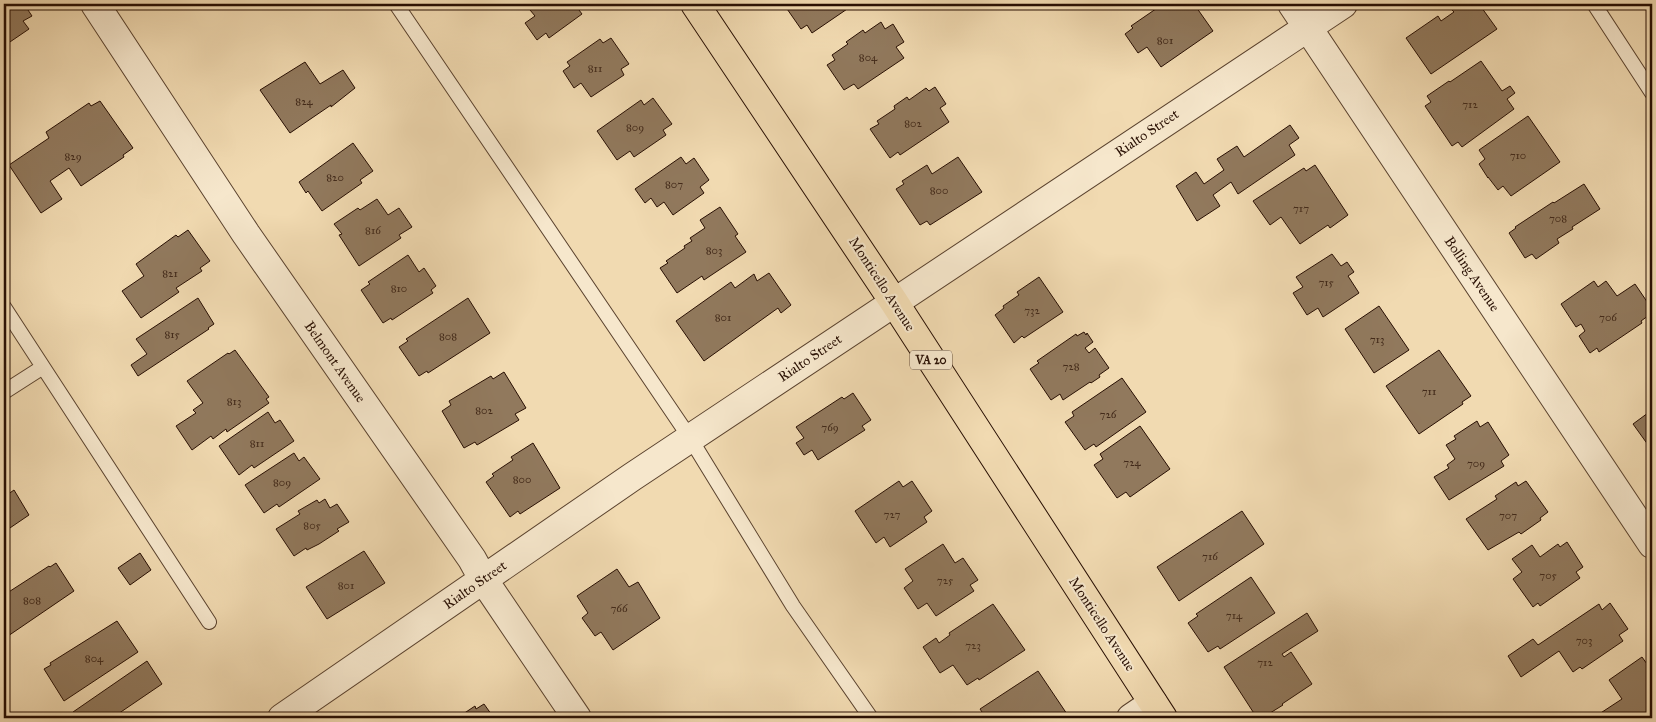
<svg xmlns="http://www.w3.org/2000/svg" width="1656" height="722" font-family="'IM FELL Great Primer',serif">
<style>
.building{fill:#91795d;stroke:#280f03}
.lines{fill:none;stroke-linecap:round;stroke-linejoin:round}
.lane-casing{stroke:#5a422e;stroke-width:16}
.street-casing{stroke:#5a422e;stroke-width:30}
.primary-casing{stroke:#280f03;stroke-width:30}
.lane{stroke:#f6e7cc;stroke-width:14}
.street{stroke:#f6e7cc;stroke-width:28}
.primary{stroke:#f1dab1;stroke-width:28}
.labels{text-anchor:middle;dominant-baseline:central;stroke-width:4;stroke-linejoin:round;paint-order:stroke}
.number-label{font-size:11px;fill:#422a1a}
.shield{fill:#f6e7cc;stroke:#66503f;stroke-width:1}
.shield-label{font-size:12px;font-weight:bold;fill:#280f03}
.street-label{font-size:14px;fill:#280f03;stroke:#f6e7cc}
</style>
<rect width="100%" height="100%" fill="#f1dab1"/>
<filter id="stains"><feTurbulence type="fractalNoise" baseFrequency=".004" numOctaves="4"/><feColorMatrix values="0 0 0 0 .2 0 0 0 0 .09 0 0 0 0 .02 0 0 0 .5 -.17"/></filter>
<radialGradient id="worn" r=".72"><stop offset=".6" stop-color="#630" stop-opacity="0"/><stop offset="1" stop-color="#630" stop-opacity=".3"/></radialGradient>
<path class="building" d="M4 4H24L32 16 23 21 29 29 4 46Z
M525 4H588L579 10 582 14 549 38 546 33 537 40 525 23 535 16Z
M789 4H852L853 5 812 33 807 25 801 29 785 6Z
M1163 4H1194L1213 31 1161 67 1147 47 1138 53 1125 34 1133 28 1131 26Z
M1456 4H1479L1497 29 1431 74 1406 38 1438 16 1441 21 1454 12 1450 8Z
M881 22 885 29 893 24 904 42 896 47 904 58 858 89 854 84 844 90 827 65 835 60 832 55 848 44 846 42 863 30 865 33Z
M611 38 629 64 621 69 624 75 591 97 581 83 574 88 563 71 570 66 567 62 600 39 603 43Z
M1481 61 1502 91 1510 86 1515 93 1507 99 1514 109 1462 147 1458 142 1452 146 1425 106 1431 102 1427 96 1449 81 1450 82Z
M305 62 320 84 343 70 355 88 331 107V105L290 133 260 90Z
M935 87 946 104 940 108 949 122 900 155 898 152 890 158 870 129 879 124 877 121 895 109 894 106 907 97 909 100 926 88 929 91Z
M653 98 672 124 663 130 666 135 634 157 630 151 617 160 597 131 641 100 644 105Z
M100 101 133 148 123 155 124 157 81 186 69 168 50 181 62 199 41 213 9 165 49 138 46 132 89 103 91 106Z
M1528 116 1560 162 1511 196 1503 186 1498 190 1488 177V178L1479 164 1485 159 1479 150Z
M1290 125 1299 138 1289 145 1295 155 1238 194 1231 182 1213 195 1220 206 1197 221 1176 186 1196 172 1204 184 1224 170 1217 159 1237 146 1244 157Z
M353 143 373 171 360 180 362 183 322 211 308 191 306 193 299 182Z
M681 157 686 164 694 158 709 180 700 187 704 193 673 215 664 202 657 207 651 198 645 203 635 189Z
M958 157 982 192 930 225 927 221 920 225 896 189 904 184 902 181 927 165 932 174Z
M1315 165 1348 215 1330 228 1328 225 1300 244 1281 217 1270 225 1253 201 1304 168 1306 171Z
M1584 184 1600 209 1572 227 1573 229 1557 239 1559 243 1536 259 1532 254 1525 258 1509 233 1516 228 1515 227 1553 202 1554 203Z
M377 199 388 215 399 208 412 227 399 235 401 238 359 266 339 235 342 234 334 224 358 208 360 210Z
M720 207 738 234 735 236 746 252 704 280 702 276 677 293 660 268 668 263 666 261 685 248 684 246 692 241 690 238 705 228 700 220Z
M188 230 210 261 200 268 202 271 176 288 179 292 141 318 122 291 144 276 136 264 176 235 178 237Z
M1332 254 1341 266 1347 262 1354 272 1348 276 1359 293 1323 317 1318 308 1307 315 1293 293 1303 287 1296 277Z
M408 255 419 272 424 268 436 286 431 290 433 293 392 320 391 318 383 323 361 290 370 284 368 282Z
M769 273 791 305 781 313 778 308 704 361 676 321 731 282 735 288 754 274 757 281Z
M1039 277 1063 312 1024 338 1022 336 1014 343 995 315 1004 308 1003 306 1019 295 1017 292Z
M1594 281 1598 287 1606 281 1617 296 1635 284 1652 309V313L1641 321 1642 323 1599 352 1597 348 1590 353 1579 336 1585 331 1581 324 1576 327 1561 304Z
M198 298 214 324 208 328 209 329 138 376 131 365 147 354 136 339Z
M468 298 490 333 428 373 427 371 419 376 399 347 408 341 406 339Z
M1379 306 1409 350 1374 373 1345 329Z
M1084 332 1086 335 1087 333 1093 342 1085 348 1089 353 1095 348 1109 368 1099 375 1100 377 1091 383 1090 382 1063 400 1060 394 1051 400 1030 369 1039 363 1037 361 1076 334 1077 336Z
M235 350 269 397 266 399 269 403 227 432 226 429 213 439 211 436 192 450 176 426 196 413 193 410 203 403 187 381 228 353 229 354Z
M1439 350 1471 396 1462 402 1463 404 1419 434 1386 386Z
M504 372 526 408 515 414 519 420 477 445 475 442 464 448 442 411 451 405 449 401 491 376 493 379Z
M1122 378 1146 412 1096 447 1094 444 1085 450 1065 422 1074 416 1072 412Z
M853 393 871 420 862 426 865 430 818 460 812 450 804 455 796 443 804 438 796 427 842 397 844 399Z
M1652 410V448L1651 449 1633 424Z
M268 412 275 423 280 420 294 441 254 468 252 465 239 475 219 446Z
M1477 421 1480 427 1488 422 1509 455 1501 461 1504 466 1449 500 1434 477 1449 468 1447 465 1455 459 1446 445 1456 439 1454 436Z
M1140 426 1170 469 1130 497 1126 492 1117 498 1094 465 1103 459 1100 454Z
M533 443 560 488 520 514 518 511 510 517 486 482 494 476 492 474 513 460 511 457Z
M294 453 299 461 304 457 320 479 279 507 277 504 264 513 245 485Z
M899 481 903 487 912 481 932 511 924 517 927 522 890 547 884 537 876 543 855 511Z
M1526 481 1548 512 1540 518 1541 520 1521 534 1519 532 1488 550 1466 519 1497 499 1495 496 1516 482 1518 486Z
M14 490 29 515 4 532V497Z
M325 499 330 508 337 504 349 522 337 529 339 531 319 544 307 550 306 548 294 556 276 529 300 514 298 511 317 500 319 503Z
M1242 511 1264 544 1179 601 1157 567Z
M1567 542 1583 567 1576 572 1580 578 1540 606 1538 603 1533 607 1513 579 1522 572 1512 559 1532 545 1540 557 1558 544 1560 547Z
M943 544 955 563 963 558 978 580 970 585 974 591 936 616 927 603 918 609 904 588 913 581 905 569Z
M364 551 385 583 327 619 306 587Z
M140 553 151 570 130 585 118 568Z
M56 563 74 591 8 636 4 630V595L49 566 50 567Z
M617 569 629 587 638 582 660 618 613 650 601 632 595 636 582 618 588 613 577 596Z
M1251 577 1275 613 1220 649 1218 646 1208 652 1188 623 1198 616 1196 614Z
M1610 603 1628 629 1619 635 1623 641 1582 669 1580 667 1573 672 1559 651 1521 677 1508 656 1533 639 1538 645 1599 604 1602 610Z
M993 604 1025 650 979 680 978 678 967 685 953 665 940 673 923 647 936 638 939 643 950 635 949 633Z
M1307 613 1318 631 1282 654 1284 657 1291 652 1312 684 1282 704 1283 705 1262 718H1257L1224 667Z
M117 621 138 652 64 701 44 669 51 665 50 663Z
M1642 657 1652 671V679L1650 681 1652 684V718H1593L1622 699 1609 680Z
M147 661 162 684 112 718H78L73 712Z
M1038 671 1069 717 986 718 980 709Z
M484 704 494 718H457L475 706 476 709Z"/>
<g class="lines">
<g class="lane-casing">
<path id="lane" d="M396 4 690 438 793 606 871 718
M1594 4 1652 93
M4 307 209 622
M4 392 43 367"/>
</g>
<g class="street-casing">
<path id="street" d="M95 4 246 234 472 559 483 579 577 718
M1292 4 1652 544
M282 718 632 477 1343 4
M1131 718 1153 703"/>
</g>
<g class="primary-casing">
<path id="primary" d="M695 4 894 302 1163 718"/>
</g>
<use href="#lane" class="lane"/>
<use href="#street" class="street"/>
<use href="#primary" class="primary"/>
</g>
<g class="labels">
<g class="number-label">
<text x="1165" y="40">801</text>
<text x="868" y="57">804</text>
<text x="595" y="68">811</text>
<text x="304" y="101">824</text>
<text x="1470" y="104">712</text>
<text x="913" y="123">802</text>
<text x="635" y="127">809</text>
<text x="1518" y="155">710</text>
<text x="73" y="156">829</text>
<text x="335" y="177">820</text>
<text x="674" y="184">807</text>
<text x="939" y="190">800</text>
<text x="1301" y="208">717</text>
<text x="1558" y="218">708</text>
<text x="373" y="230">816</text>
<text x="714" y="250">803</text>
<text x="170" y="273">821</text>
<text x="1326" y="282">715</text>
<text x="399" y="288">810</text>
<text x="1032" y="310">732</text>
<text x="723" y="317">801</text>
<text x="1608" y="317">706</text>
<text x="172" y="334">815</text>
<text x="448" y="336">808</text>
<text x="1377" y="339">713</text>
<text x="1071" y="366">728</text>
<text x="1429" y="391">711</text>
<text x="234" y="401">813</text>
<text x="484" y="410">802</text>
<text x="1108" y="414">726</text>
<text x="830" y="427">769</text>
<text x="257" y="443">811</text>
<text x="1132" y="462">724</text>
<text x="1476" y="463">709</text>
<text x="522" y="479">800</text>
<text x="282" y="482">809</text>
<text x="892" y="514">727</text>
<text x="1508" y="515">707</text>
<text x="312" y="525">805</text>
<text x="1210" y="556">716</text>
<text x="1548" y="575">705</text>
<text x="945" y="580">725</text>
<text x="346" y="585">801</text>
<text x="32" y="600">808</text>
<text x="619" y="608">766</text>
<text x="1234" y="615">714</text>
<text x="1584" y="640">703</text>
<text x="973" y="645">723</text>
<text x="94" y="658">804</text>
<text x="1265" y="662">712</text>
</g>
<rect class="shield" x="910" y="350.5" width="42" height="19" rx="4"/>
<g class="shield-label">
<text x="931" y="360">VA 20</text>
</g>
<g class="street-label">
<text transform="translate(1147 133) rotate(-34)">Rialto Street</text>
<text transform="translate(1472 274) rotate(56)">Bolling Avenue</text>
<text transform="translate(882 284) rotate(57)">Monticello Avenue</text>
<text transform="translate(810 358) rotate(-34)">Rialto Street</text>
<text transform="translate(335 362) rotate(55)">Belmont Avenue</text>
<text transform="translate(475 585) rotate(-35)">Rialto Street</text>
<text transform="translate(1102 624) rotate(57)">Monticello Avenue</text>
</g>
</g>
<rect width="1656" height="722" fill="none" stroke="#f1dab1" stroke-width="20"/>
<rect x="5" y="5" width="1646" height="712" fill="none" stroke="#280f03" stroke-width="2.5"/>
<rect x="10" y="10" width="1636" height="702" fill="none" stroke="#280f03"/>
<rect width="100%" height="100%" filter="url(#stains)"/>
<rect width="100%" height="100%" fill="url(#worn)"/>
</svg>
